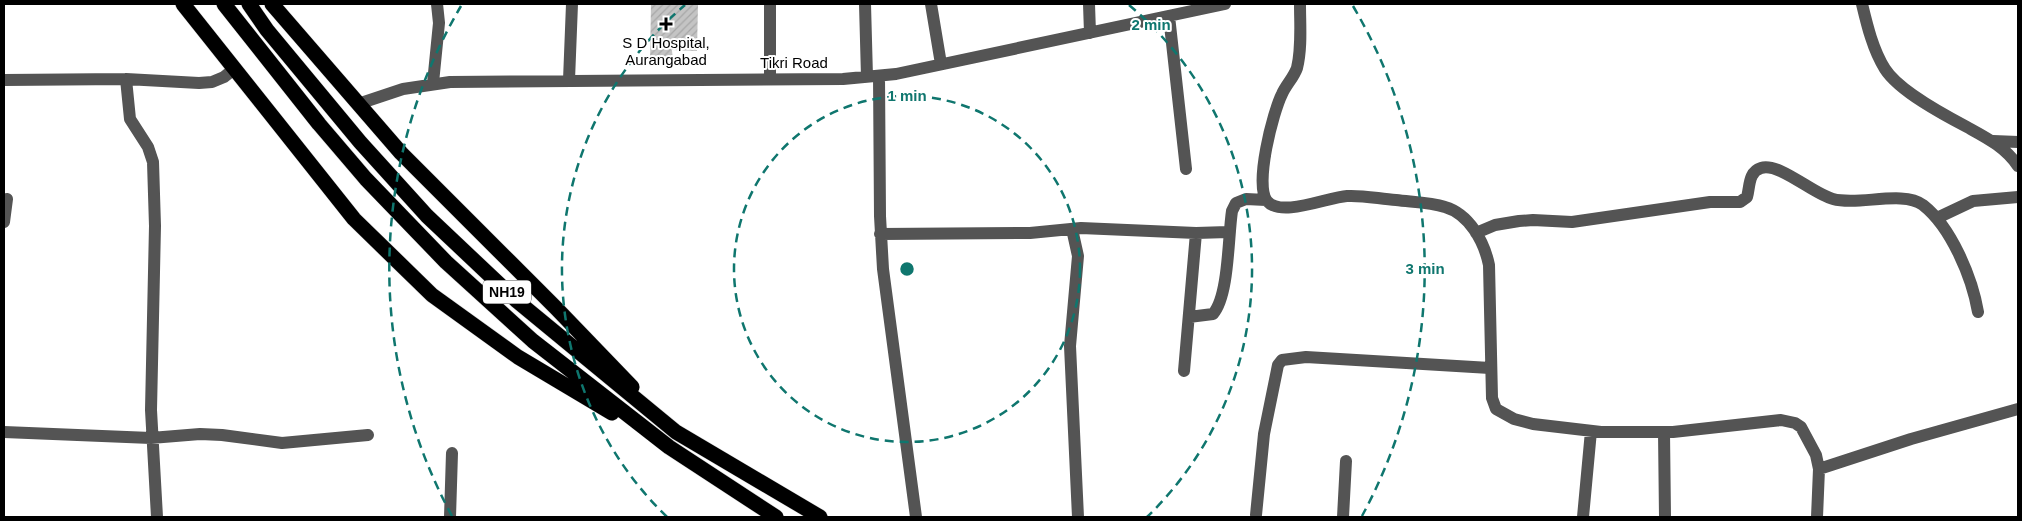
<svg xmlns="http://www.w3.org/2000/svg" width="2022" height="521" font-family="Helvetica,sans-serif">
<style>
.building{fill:url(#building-hatch)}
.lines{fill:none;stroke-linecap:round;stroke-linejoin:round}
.highway-casing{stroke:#dbdbdb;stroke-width:16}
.minor{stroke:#545454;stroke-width:12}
.highway{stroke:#000;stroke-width:15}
.ring{fill:none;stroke:#0f766e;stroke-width:2.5;stroke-dasharray:9 6}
.poi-dot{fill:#000;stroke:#fff;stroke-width:2}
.labels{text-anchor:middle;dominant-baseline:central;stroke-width:4;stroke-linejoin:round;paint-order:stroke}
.shield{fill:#fff;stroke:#4c4c4c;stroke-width:1}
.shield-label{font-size:14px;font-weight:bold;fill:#000}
.poi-label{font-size:15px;fill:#000;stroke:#fff}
.street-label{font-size:15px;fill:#000;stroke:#fff}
.centre{fill:#0f766e;stroke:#fff;stroke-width:2.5}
.ring-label{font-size:15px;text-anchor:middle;font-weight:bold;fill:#0f766e;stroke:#fff;stroke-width:4;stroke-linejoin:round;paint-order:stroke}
</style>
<defs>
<pattern id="building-hatch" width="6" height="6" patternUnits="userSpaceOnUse" patternTransform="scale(1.25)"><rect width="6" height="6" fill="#c4c4c4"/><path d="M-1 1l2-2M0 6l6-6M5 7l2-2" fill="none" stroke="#a7a7a7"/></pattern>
</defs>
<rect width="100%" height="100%" fill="#fff"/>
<path class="building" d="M651 4H698L697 51 672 50 673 63H650Z"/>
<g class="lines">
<g class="highway-casing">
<path id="highway" d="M183 4 354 219 432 295 518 357 612 413
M224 4 319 124 366 179 446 262 533 341 669 447 776 517
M249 4 267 30 360 142 427 216 517 301 676 432 820 517
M272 4 401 153 556 308 632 387"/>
</g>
<path class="minor" d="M865 4 867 77
M931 4 941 64
M1089 4 1090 33
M1300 4C1300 25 1302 48 1297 68 1294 77 1286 85 1282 94 1273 112 1254 185 1267 201 1281 218 1328 197 1347 196 1363 195 1380 199 1396 200 1412 202 1430 202 1445 207 1469 214 1484 241 1489 265L1492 398 1496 409 1514 419 1533 424 1601 432H1673L1781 420 1795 423 1801 427 1816 455 1819 469 1817 517
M1862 4C1867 25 1873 50 1885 69 1899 91 1944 115 1967 127 1987 138 2005 147 2018 166
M1169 16 1186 169
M879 76 880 216 883 269 916 517
M126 79 130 119 148 147 153 162 155 226 151 410 157 517
M770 79V4
M4 80 126 79 199 83 212 82 224 77 234 69
M569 80 572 4
M433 83 439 23 437 4
M358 104 403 89 450 82 843 79 896 74 1225 4
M1993 141 2018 142
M1937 218 1973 201 2018 197
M4 222 7 199
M1072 229 1078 256 1070 346 1078 517
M1476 233 1495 225 1519 221 1533 220 1572 222 1710 202H1740L1747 197C1750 187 1748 172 1761 168 1779 162 1813 194 1833 199 1858 206 1903 190 1923 205 1951 227 1972 277 1978 312
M880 234 1030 233 1081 228 1196 233 1228 232
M1189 317 1213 314C1229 296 1228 237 1232 211L1236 203 1246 199 1266 200
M1184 371 1196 233
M4 432 151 438 200 434 222 435 282 443 368 435
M1664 432 1665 517
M1819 469 1911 439 2018 409
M1256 515 1264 434 1278 365 1282 360 1306 357 1490 368
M450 517 452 453
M1343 517 1346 461
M1583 517 1591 431"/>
<use href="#highway" class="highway"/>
</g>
<g class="ring">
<circle cx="907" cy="269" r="173"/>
<path d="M667 517A345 345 0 0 1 685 5M1129 5A345 345 0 0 1 1147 517"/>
<path d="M452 516A518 518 0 0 1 461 6M1353 6A518 518 0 0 1 1362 516"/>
</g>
<path class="poi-dot" d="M663.5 16.5h5v5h5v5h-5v5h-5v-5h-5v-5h5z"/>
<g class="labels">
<rect class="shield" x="483" y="280.5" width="48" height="23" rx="4"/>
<g class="shield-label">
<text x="507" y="292">NH19</text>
</g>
<g class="poi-label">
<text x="666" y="42">S D Hospital,<tspan x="666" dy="17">Aurangabad</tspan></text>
</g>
<g class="street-label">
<text x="794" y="62">Tikri Road</text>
</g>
</g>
<circle cx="907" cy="269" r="8" class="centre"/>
<g class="ring-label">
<text x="1151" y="30">2 min</text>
<text x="907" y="101">1 min</text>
<text x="1425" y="274">3 min</text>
</g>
<rect width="2022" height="521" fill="none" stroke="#000000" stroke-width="10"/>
</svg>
